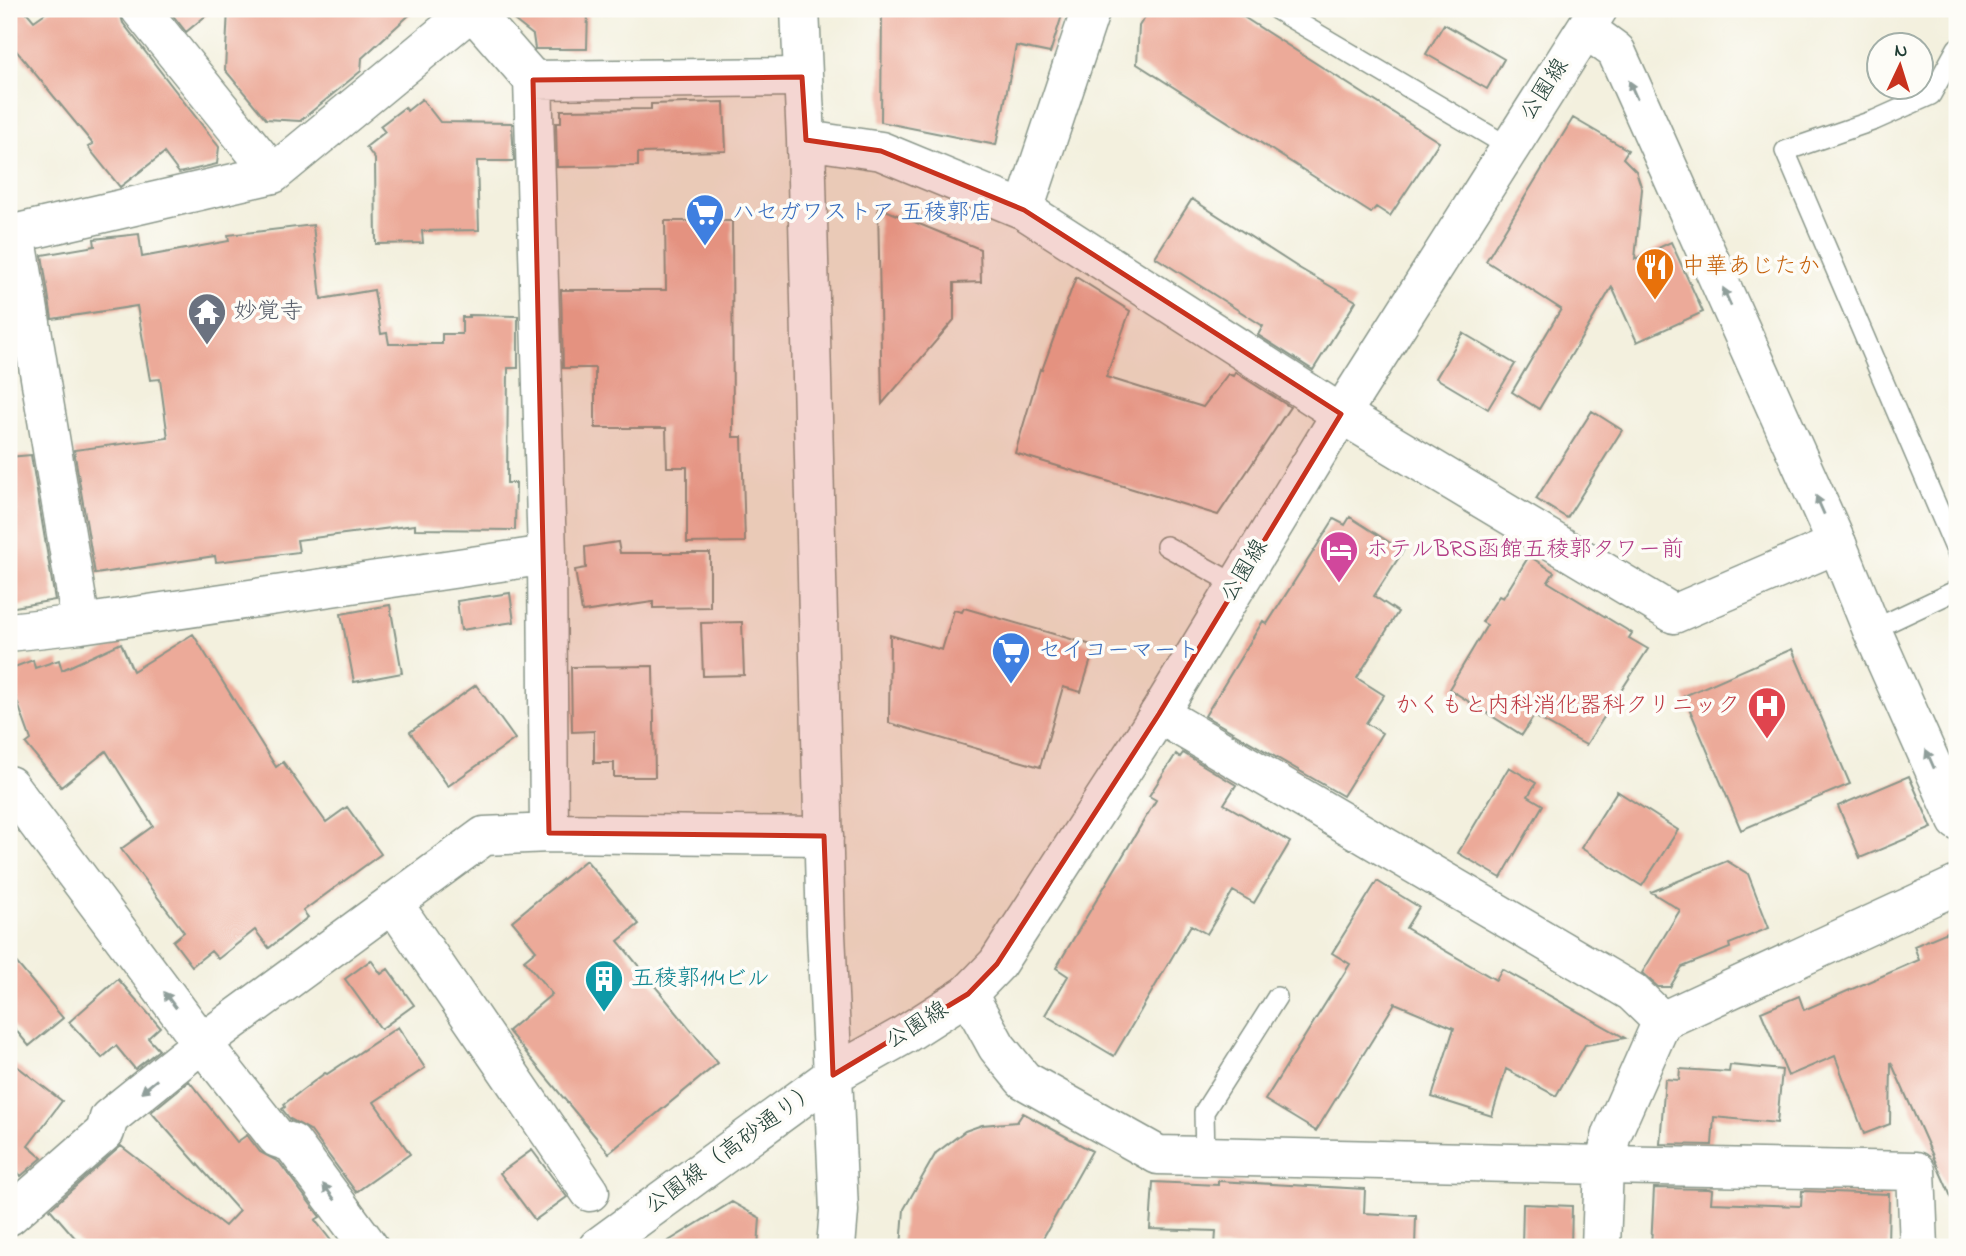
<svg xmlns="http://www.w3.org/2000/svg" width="1966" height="1256" font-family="'Indie Flower','Klee One',sans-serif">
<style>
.building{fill:#ecaa99}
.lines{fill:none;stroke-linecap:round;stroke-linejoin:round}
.service-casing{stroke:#899689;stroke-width:22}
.minor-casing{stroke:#899689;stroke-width:41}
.tertiary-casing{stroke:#899689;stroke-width:41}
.secondary-casing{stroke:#899689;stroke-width:41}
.service{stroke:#fff;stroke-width:19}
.minor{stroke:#fff;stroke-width:38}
.tertiary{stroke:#fff;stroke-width:38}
.secondary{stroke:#fff;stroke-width:38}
.oneway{fill:#8f9e9a}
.marked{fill:#c8321e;fill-opacity:0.2;stroke:#c8321e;stroke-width:5;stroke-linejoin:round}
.labels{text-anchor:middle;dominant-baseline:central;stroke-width:7;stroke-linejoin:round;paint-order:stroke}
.street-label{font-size:23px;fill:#1f3d34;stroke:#fdfcf7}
.shop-label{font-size:23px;fill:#366cbe;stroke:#fdfcf7;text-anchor:start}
.food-label{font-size:23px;fill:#c56008;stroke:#fdfcf7;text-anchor:start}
.worship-label{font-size:23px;fill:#5b616d;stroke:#fdfcf7;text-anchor:start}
.hotel-label{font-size:23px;fill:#b23c85;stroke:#fdfcf7;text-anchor:start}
.health-label{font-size:23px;fill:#be3a42;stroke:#fdfcf7;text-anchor:end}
.culture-label{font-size:23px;fill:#0d838f;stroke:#fdfcf7;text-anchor:start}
</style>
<rect width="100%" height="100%" fill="#fdfcf7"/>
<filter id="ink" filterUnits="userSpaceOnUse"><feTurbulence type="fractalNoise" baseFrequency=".0143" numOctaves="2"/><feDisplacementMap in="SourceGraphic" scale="14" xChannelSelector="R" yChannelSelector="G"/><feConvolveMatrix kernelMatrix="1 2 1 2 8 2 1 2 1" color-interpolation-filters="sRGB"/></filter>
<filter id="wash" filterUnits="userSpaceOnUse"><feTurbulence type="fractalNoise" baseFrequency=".00686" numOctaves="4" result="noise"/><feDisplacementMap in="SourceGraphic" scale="28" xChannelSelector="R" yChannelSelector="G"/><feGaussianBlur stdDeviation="1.57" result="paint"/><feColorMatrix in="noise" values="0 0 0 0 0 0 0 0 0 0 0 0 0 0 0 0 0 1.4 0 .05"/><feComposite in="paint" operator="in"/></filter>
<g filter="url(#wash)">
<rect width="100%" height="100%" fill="#f3f0de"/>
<g id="blocks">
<path class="building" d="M9 9H24L34 21 51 9H119L123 23 219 147 217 164 179 173 164 153 120 187 88 147 93 144 9 42Z
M168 9H214L186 32Z
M228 9H416L362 58 361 71 300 121 266 119 225 70Z
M500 9H588L587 49H535L533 35Z
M882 9H1064L1050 53 1016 46 996 145 881 122Z
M1150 9H1231L1439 142 1390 216 1376 207 1371 213 1137 64 1139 26Z
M1444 24 1504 59 1487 89 1426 54Z
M422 99 440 122 512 123 514 161H477L479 230 422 231 423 243 376 244 375 159 366 147 385 132 380 126 405 107 407 111Z
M724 102 726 151 638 153V166L557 167 556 123H561V110L651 109V104Z
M1573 118 1628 150 1623 158 1636 171 1642 189 1635 259 1671 242 1703 312 1637 342 1612 287 1539 409 1512 392 1561 309 1486 261Z
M1192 199 1299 268 1356 301 1313 370 1258 335 1263 326 1155 257Z
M878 207 980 249 981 282 954 283V320L882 404Z
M665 221H732L733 437H742L745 542 687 543V467H667L666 428H595V368H563L561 290H666Z
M313 225 321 299 374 290 381 334 387 333 389 344H442V334H462V317H469V315L518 316V368H508L507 483H516L515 530 415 529V525L297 540 299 552 216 562 215 556 95 574 74 450 168 438 160 379 150 380 137 306 52 319 42 255 95 246 94 239 139 234 142 257 229 241 228 235Z
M1076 277 1130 311 1106 377 1203 407 1228 374 1233 376 1235 372 1290 407 1218 515 1015 453 1040 369 1042 370Z
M1463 333 1515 364 1488 409 1436 378Z
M1592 411 1622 430 1567 518 1536 499Z
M31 455 55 600 9 608V457Z
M1350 517 1403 551 1374 596 1398 612 1357 678 1384 695 1366 723 1382 733 1343 796 1205 716 1263 621 1267 624 1334 519 1345 525Z
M618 542 620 553H710V607L653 608V602L582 612 575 570 586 568 585 547Z
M1529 556 1554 572 1548 582 1632 633 1629 638 1648 649 1586 745 1534 716 1522 735 1449 689 1487 625 1482 622 1499 596 1503 598Z
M510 593 514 622 461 630 457 601Z
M390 605 402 673 354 682 341 614Z
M964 608 1095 646 1081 692 1063 687 1040 767 889 723 890 635 942 650 954 610 962 612Z
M742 622 744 675 703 676 701 623Z
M193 634 276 767 283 762 326 822 347 807 381 854 303 911 308 917 269 948 255 930 218 959 211 951 192 966 173 941 184 932 121 849 153 826 106 751 61 787 26 744 31 740 9 679V669L33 660 35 668 59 660 62 670 121 643 133 671Z
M1792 649 1850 784 1741 830 1684 696Z
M653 666 655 777H614V763H594V731L572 732 571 667Z
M476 685 515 739 448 786 410 732Z
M1183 753 1236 785 1224 804 1290 842 1254 903 1233 891 1207 934 1191 925 1114 1056 1045 1015 1068 976 1056 968 1156 800 1149 796 1176 754 1180 757Z
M1509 767 1536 783 1528 796 1543 805 1501 878 1458 853Z
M1909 776 1932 828 1860 858 1838 806Z
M1617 791 1678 830 1642 886 1581 848Z
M586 860 639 924 618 941 718 1063 609 1153 508 1031 552 994 524 960 536 950 512 921Z
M1727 861 1748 874 1769 928 1729 944 1730 948 1682 967 1670 987H1658L1642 973 1680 910 1651 892Z
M1377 881 1419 907 1406 928 1496 980 1502 969 1625 1038 1585 1045 1556 1096 1506 1069 1492 1116 1432 1097 1454 1028 1395 1003 1316 1131 1265 1100 1350 964 1332 953Z
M1957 928V1210L1891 1062 1890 1124 1864 1134 1835 1056 1788 1076 1761 1012 1799 996 1804 1010 1919 960 1914 946Z
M9 954 63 1018 29 1046 9 1022Z
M371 960 381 974 388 969 414 1005 381 1029 345 979Z
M118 979 160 1027 148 1038 159 1050 135 1069 116 1046 102 1058 69 1022Z
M398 1027 425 1068 374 1102 410 1154 356 1192 310 1130 290 1119 282 1109 285 1107 284 1104 325 1073 327 1074Z
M9 1060 62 1101 28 1146 42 1158 21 1176 13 1166 9 1171Z
M1730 1065 1782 1070 1777 1123 1714 1117 1712 1145 1660 1144 1665 1079 1679 1080 1680 1069 1729 1072Z
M189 1081 237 1142 247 1135 260 1152 279 1162 320 1217 315 1220 336 1247H83L50 1209 121 1146 225 1226 239 1211 151 1112Z
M1023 1113 1092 1151 1038 1247H901L904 1209 936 1153 965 1131 982 1125 1017 1122Z
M532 1150 567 1197 535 1220 500 1173Z
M1218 1181 1365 1189 1364 1213 1416 1216 1415 1247H1215L1216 1231 1150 1229 1153 1182 1218 1185Z
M1654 1188 1709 1189 1712 1190 1711 1203 1801 1206 1802 1191 1889 1194 1888 1247H1651Z
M732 1202 760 1218 758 1247H659Z
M1523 1204 1572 1206 1571 1247H1522Z"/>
</g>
</g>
<g filter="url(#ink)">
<use href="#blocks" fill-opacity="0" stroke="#899689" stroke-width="2"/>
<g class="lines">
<g class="service-casing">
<path id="service" d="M1277 10 1509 147
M1957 48 1931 95 1875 120 1785 151 1957 553
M1166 546 1237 585
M1872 630 1957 590
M1205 1157 1204 1112 1277 997"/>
</g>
<g class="minor-casing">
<path id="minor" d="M140 9 273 174
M471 9 533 80 547 555 549 833
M1586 29 1616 51 1837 544 1872 630 1957 821
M533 80 802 77
M16 233 81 624
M9 235 273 174 472 10
M9 632 81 624 547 555
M9 785 202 1043 277 1138 292 1143 369 1247
M393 903 590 1192
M1604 1165 1916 1171 1919 1247
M9 1216 105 1132 109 1118 202 1043 484 836 549 833 824 836"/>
</g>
<g class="tertiary-casing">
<path id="tertiary" d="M806 140 881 151 1024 210 1341 414 1674 614 1837 544
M1024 210 1091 9
M1159 714 1632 992 1662 1021
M968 994 997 1047 1024 1080 1158 1155 1604 1165
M598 1247 833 1075 826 934 806 140 800 9
M1601 1247 1604 1165 1612 1134 1662 1021 1957 885"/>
</g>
<g class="secondary-casing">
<path id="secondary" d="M836 1247 839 1211 833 1075 904 1035 968 994 997 964 1159 714 1341 414 1598 9"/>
</g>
<use href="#service" class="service"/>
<use href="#minor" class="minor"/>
<use href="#tertiary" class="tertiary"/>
<use href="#secondary" class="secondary"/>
</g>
<defs><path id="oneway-solid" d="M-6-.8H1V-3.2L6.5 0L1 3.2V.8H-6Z" transform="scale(1.75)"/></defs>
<g class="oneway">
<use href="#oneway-solid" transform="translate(1633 90) rotate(-114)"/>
<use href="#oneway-solid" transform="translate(1727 297) rotate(-114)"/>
<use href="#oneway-solid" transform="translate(1820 505) rotate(-114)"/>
<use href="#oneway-solid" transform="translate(1930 759) rotate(-114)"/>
<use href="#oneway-solid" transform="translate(170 1000) rotate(-127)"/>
<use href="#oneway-solid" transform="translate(149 1086) rotate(141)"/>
<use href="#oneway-solid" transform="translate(329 1192) rotate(-127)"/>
</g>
</g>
<path class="marked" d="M802 77 806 140 881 151 1024 210 1341 414 1159 714 997 964 968 994 833 1075 824 836 549 833 533 80Z"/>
<defs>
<g id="supermarket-pin" transform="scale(2.0125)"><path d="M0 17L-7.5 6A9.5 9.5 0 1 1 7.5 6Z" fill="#3f7fe0" stroke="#fdfcf7"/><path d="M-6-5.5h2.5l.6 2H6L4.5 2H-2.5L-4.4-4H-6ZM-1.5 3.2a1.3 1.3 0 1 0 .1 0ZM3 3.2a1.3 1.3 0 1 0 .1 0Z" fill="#fff"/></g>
<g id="restaurant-pin" transform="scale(2.0125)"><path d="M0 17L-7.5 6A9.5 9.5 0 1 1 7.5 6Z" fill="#e8710a" stroke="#fdfcf7"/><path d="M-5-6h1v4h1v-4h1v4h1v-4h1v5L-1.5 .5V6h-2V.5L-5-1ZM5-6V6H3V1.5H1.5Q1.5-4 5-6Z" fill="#fff"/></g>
<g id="temple-pin" transform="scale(2.0125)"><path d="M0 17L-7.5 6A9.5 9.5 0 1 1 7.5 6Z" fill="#6b7280" stroke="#fdfcf7"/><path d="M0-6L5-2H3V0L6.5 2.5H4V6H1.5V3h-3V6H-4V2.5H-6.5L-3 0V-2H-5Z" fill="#fff"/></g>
<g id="hotel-pin" transform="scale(2.0125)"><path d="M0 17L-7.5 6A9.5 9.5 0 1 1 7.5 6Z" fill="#d1479c" stroke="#fdfcf7"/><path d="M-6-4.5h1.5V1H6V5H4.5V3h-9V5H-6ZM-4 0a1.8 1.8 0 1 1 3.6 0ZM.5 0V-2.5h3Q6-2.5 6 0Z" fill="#fff"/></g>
<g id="hospital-pin" transform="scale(2.0125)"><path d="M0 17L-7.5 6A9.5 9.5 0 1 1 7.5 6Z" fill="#e0444e" stroke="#fdfcf7"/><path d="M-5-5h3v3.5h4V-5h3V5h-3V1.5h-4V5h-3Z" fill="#fff"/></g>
<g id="building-pin" transform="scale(2.0125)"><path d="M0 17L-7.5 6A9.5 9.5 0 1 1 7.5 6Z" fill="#0f9aa8" stroke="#fdfcf7"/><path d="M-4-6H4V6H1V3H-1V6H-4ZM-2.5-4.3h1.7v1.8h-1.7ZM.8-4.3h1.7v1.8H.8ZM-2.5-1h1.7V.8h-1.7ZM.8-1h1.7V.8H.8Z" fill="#fff"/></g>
</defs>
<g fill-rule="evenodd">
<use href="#supermarket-pin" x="705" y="213"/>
<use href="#restaurant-pin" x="1655" y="267"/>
<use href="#temple-pin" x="207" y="312"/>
<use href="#hotel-pin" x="1339" y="550"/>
<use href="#supermarket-pin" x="1011" y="651"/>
<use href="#hospital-pin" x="1767" y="706"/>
<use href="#building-pin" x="604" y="979"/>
</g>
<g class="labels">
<g class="street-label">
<text transform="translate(1545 90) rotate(-57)">公園線</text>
<text transform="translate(1245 571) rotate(-59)">公園線</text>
<text transform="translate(917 1026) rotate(-32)">公園線</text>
<text transform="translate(732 1149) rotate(-36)">公園線（高砂通り）</text>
</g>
<g class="shop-label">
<text x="732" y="213">ハセガワストア 五稜郭店</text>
<text x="1038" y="651">セイコーマート</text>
</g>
<g class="food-label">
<text x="1682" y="267">中華あじたか</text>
</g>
<g class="worship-label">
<text x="234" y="312">妙覚寺</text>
</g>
<g class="hotel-label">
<text x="1366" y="550">ホテルBRS函館五稜郭タワー前</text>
</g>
<g class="health-label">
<text x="1740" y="706">かくもと内科消化器科クリニック</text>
</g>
<g class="culture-label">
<text x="631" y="979">五稜郭114ビル</text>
</g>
</g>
<rect width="1966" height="1256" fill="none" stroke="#fdfcf7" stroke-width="35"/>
<g transform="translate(1900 66) rotate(4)"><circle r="33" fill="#fdfcf7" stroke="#a4b0a9" stroke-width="2"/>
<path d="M0-5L12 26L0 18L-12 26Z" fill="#c8321e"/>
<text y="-10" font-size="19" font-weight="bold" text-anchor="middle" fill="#1f3d34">N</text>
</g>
</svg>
